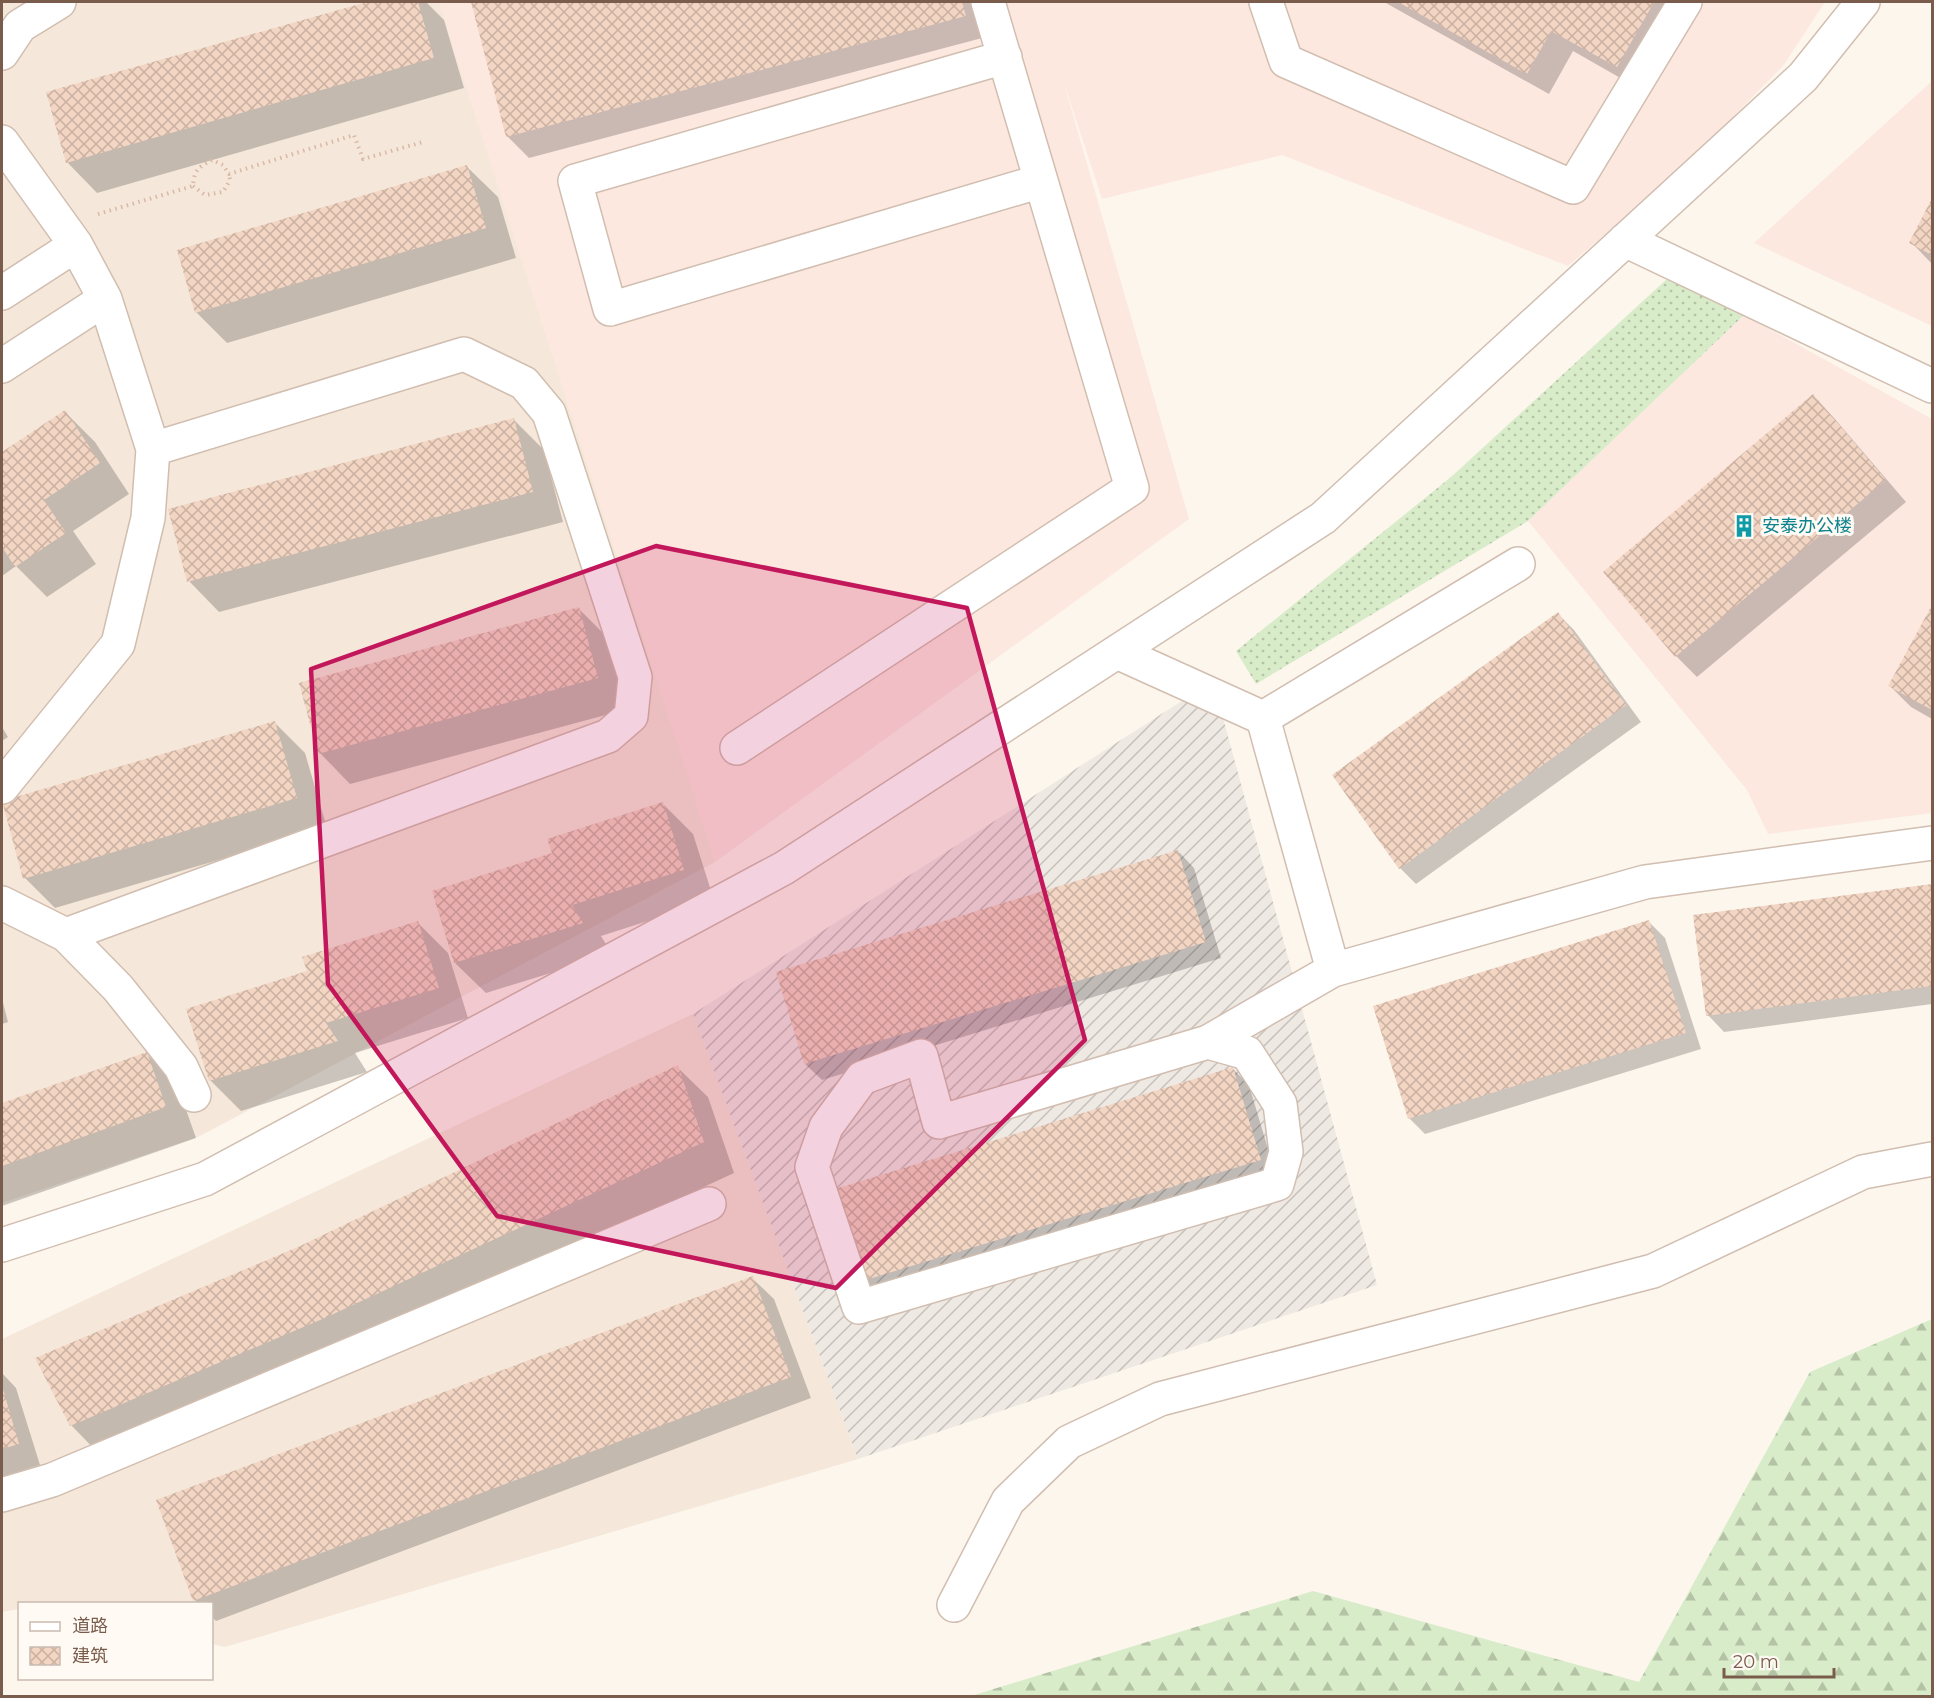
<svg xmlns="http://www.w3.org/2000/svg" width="1934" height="1698" font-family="Montserrat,'Noto Sans SC',sans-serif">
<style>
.residential{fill:#f5e8da}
.commercial{fill:#fde8e0}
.industrial{fill:url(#industrial-furrows)}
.forest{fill:url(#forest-firs)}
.garden{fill:url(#garden-dots)}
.shadow{fill:#0003}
.building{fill:url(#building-cross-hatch)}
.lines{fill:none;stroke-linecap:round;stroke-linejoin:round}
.minor-casing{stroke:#d1beb0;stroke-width:36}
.path{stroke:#d9b8a5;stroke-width:4;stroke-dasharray:1.5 4.5;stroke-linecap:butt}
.minor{stroke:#fff;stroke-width:33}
.marked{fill:#c2185b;fill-opacity:0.2;stroke:#c2185b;stroke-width:4.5;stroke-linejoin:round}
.labels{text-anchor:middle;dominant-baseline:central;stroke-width:6;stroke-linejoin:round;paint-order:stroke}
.culture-label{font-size:18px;fill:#0d838f;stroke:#fffaf3;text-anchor:start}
</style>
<defs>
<pattern id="industrial-furrows" width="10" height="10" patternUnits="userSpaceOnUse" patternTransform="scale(1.5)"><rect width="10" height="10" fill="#efe9e4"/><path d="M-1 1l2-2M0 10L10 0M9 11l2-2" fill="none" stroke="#c7c0bb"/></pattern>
<pattern id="forest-firs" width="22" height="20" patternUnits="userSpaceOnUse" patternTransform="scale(1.5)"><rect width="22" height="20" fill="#d8ecc9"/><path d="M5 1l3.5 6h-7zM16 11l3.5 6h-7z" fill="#b4c2a5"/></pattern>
<pattern id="garden-dots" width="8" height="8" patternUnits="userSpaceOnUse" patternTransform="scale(1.5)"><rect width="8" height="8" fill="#d8ecc9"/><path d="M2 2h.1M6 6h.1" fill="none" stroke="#b4c2a5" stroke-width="1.8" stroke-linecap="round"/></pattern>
<pattern id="building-cross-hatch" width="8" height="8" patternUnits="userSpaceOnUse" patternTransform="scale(1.5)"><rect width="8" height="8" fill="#f3d5c3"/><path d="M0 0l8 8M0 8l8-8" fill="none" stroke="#cab0a1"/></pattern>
</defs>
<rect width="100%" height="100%" fill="#fdf6ec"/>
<path class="residential" d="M2 2H446L467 43 715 862 198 1137 2 1203Z
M693 1014 858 1459 225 1647 212 1644V1604H20L19 1609 2 1612V1339Z"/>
<path class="commercial" d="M439 2H1825L1783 66 1688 163 1568 266 1282 155 1102 199 1063 80 1189 519 715 862Z
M1932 81V326L1754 243Z
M1744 315 1932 419V813L1768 834 1747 790 1528 521Z"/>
<path class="industrial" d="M1213 681 1377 1285 858 1459 693 1014Z"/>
<path class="forest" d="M1932 1319V1696H971L1313 1591 1639 1682 1810 1372Z"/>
<path class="garden" d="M1667 279 1744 315 1528 521 1256 684 1236 651 1451 477Z"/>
<path class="shadow" d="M372 2H426L444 20 464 88 97 193 67 162 48 93Z
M472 2H977L986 37 529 158 507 136Z
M1384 2H1687L1638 88 1573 51 1549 94Z
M467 167 498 197 516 258 227 343 196 312Z
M1932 202V264L1911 242Z
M1813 396 1834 418 1906 502 1697 677 1676 656 1605 573Z
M65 412 95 442 129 494 73 531 96 564 47 597 16 566 2 576V454Z
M514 420 544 450 563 522 219 612 189 581Z
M578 608 609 639 628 709 350 784 320 753Z
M1932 608V719L1911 707 1890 686Z
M1558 614 1574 630 1641 722 1416 884 1400 868Z
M275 723 305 753 327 828 55 908 25 878Z
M2 727 8 737 2 741Z
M663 804 693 834 714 900 601 936 612 954 486 993 455 963 433 892 554 854Z
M1178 851 1194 868 1221 958 822 1080 805 1064Z
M1932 885V1004L1724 1032 1708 1015 1695 917Z
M417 922 448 953 468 1018 355 1053 367 1072 241 1111 210 1080Z
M1649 922 1665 938 1701 1049 1425 1134 1409 1118Z
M2 999 8 1022 2 1024Z
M146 1053 177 1084 196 1138 2 1206V1105Z
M677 1067 708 1097 734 1173 357 1347 101 1456 71 1425 299 1248Z
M1233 1069 1249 1085 1276 1176 877 1297 860 1281Z
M752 1278 774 1299 811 1398 216 1621 212 1617V1604H198L195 1600Z
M2 1373 16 1388 40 1465 2 1477Z"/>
<path class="building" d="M367 2H418L434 58 66 163 46 92Z
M471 2H962L966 16 506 137Z
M1398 2H1654L1617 67 1551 31 1527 74Z
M467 165 486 228 195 313 177 250Z
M1932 198V255L1909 243Z
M1813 394 1886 480 1675 657 1603 572Z
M65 410 100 463 44 500 66 533 15 567 2 547V452Z
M514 418 533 492 187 582 168 509Z
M1932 605V710L1888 686Z
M579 607 598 678 318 754 299 683Z
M1558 612 1626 705 1399 869 1332 775Z
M275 721 297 798 23 879 2 801Z
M663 802 684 870 572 905 583 923 454 963 432 891 552 853 547 839Z
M1178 850 1206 942 804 1064 776 972Z
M1932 884V986L1706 1016 1693 915Z
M1649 920 1686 1033 1408 1119 1373 1006Z
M418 921 439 988 326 1023 338 1041 209 1081 186 1009 307 971 302 957Z
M147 1052 166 1107 2 1166V1103Z
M678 1065 704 1142 327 1317 70 1426 35 1358 298 1247Z
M1233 1067 1261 1160 859 1282 832 1190Z
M753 1276 791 1377 193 1601 156 1500Z
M2 1386 19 1444 2 1449Z"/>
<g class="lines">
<g class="minor-casing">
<path id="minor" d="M1266 2 1286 61 1573 187 1685 2
M2 53 20 26 59 2
M1005 57 575 181 610 309 1041 181
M2 142 76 245 105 299 153 449 148 518 118 644 2 787
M1625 240 1932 386
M2 293 76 245
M2 366 105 299
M1117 652 1263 718 1333 970 1645 882 1932 843
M1263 718 1518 564
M737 748 1132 488 988 2
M2 903 66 935 118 988 181 1067 194 1095
M66 935 608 736 631 716 635 677 549 413 524 383 464 354 153 449
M1208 1042 1247 1053 1280 1104 1286 1152 1277 1184 859 1307 812 1167 826 1127 862 1078 921 1056 939 1122 1208 1042 1333 970
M2 1245 205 1179 784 868 1323 518 1803 77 1863 2
M2 1495 52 1480 709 1204
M954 1605 1008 1501 1069 1442 1160 1399 1653 1271 1863 1172 1932 1159"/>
</g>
<path class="path" d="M193 186 205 195 223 192 230 180 229 174
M98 214 193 186C194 171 198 167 212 160L223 165 229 174 354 135 363 159 423 142"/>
<use href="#minor" class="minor"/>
</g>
<path class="marked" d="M656 546 967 608 1085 1040 836 1288 497 1216 328 984 311 669Z"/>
<defs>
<g id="building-bare" transform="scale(1.8)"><path d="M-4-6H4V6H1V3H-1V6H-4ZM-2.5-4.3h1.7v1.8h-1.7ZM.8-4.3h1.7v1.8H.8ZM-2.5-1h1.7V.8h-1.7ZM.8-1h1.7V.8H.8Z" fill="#0f9aa8" stroke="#fffaf3" stroke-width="2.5" paint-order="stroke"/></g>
</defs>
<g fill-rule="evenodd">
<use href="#building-bare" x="1744" y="526"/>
</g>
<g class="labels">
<g class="culture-label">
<text x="1762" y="526">安泰办公楼</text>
</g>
</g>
<rect width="1934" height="1698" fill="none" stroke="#7a5c4d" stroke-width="6"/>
<rect x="18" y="1602" width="195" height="78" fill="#fffaf3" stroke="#cabbb1" stroke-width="1.5"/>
<rect x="30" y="1622" width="30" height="9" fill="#ffffff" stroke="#cabbb1" stroke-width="1.5"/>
<text x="72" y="1632" font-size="18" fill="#7a5c4d">道路</text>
<rect x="30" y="1647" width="30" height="18" fill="url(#building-cross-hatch)" stroke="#cabbb1" stroke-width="1.5"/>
<text x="72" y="1662" font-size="18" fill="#7a5c4d">建筑</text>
<path d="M1724 1668v9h110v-9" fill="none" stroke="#7a5c4d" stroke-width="3"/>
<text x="1733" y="1668" font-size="18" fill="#7a5c4d" stroke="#fffaf3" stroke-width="4.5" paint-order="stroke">20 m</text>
</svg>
